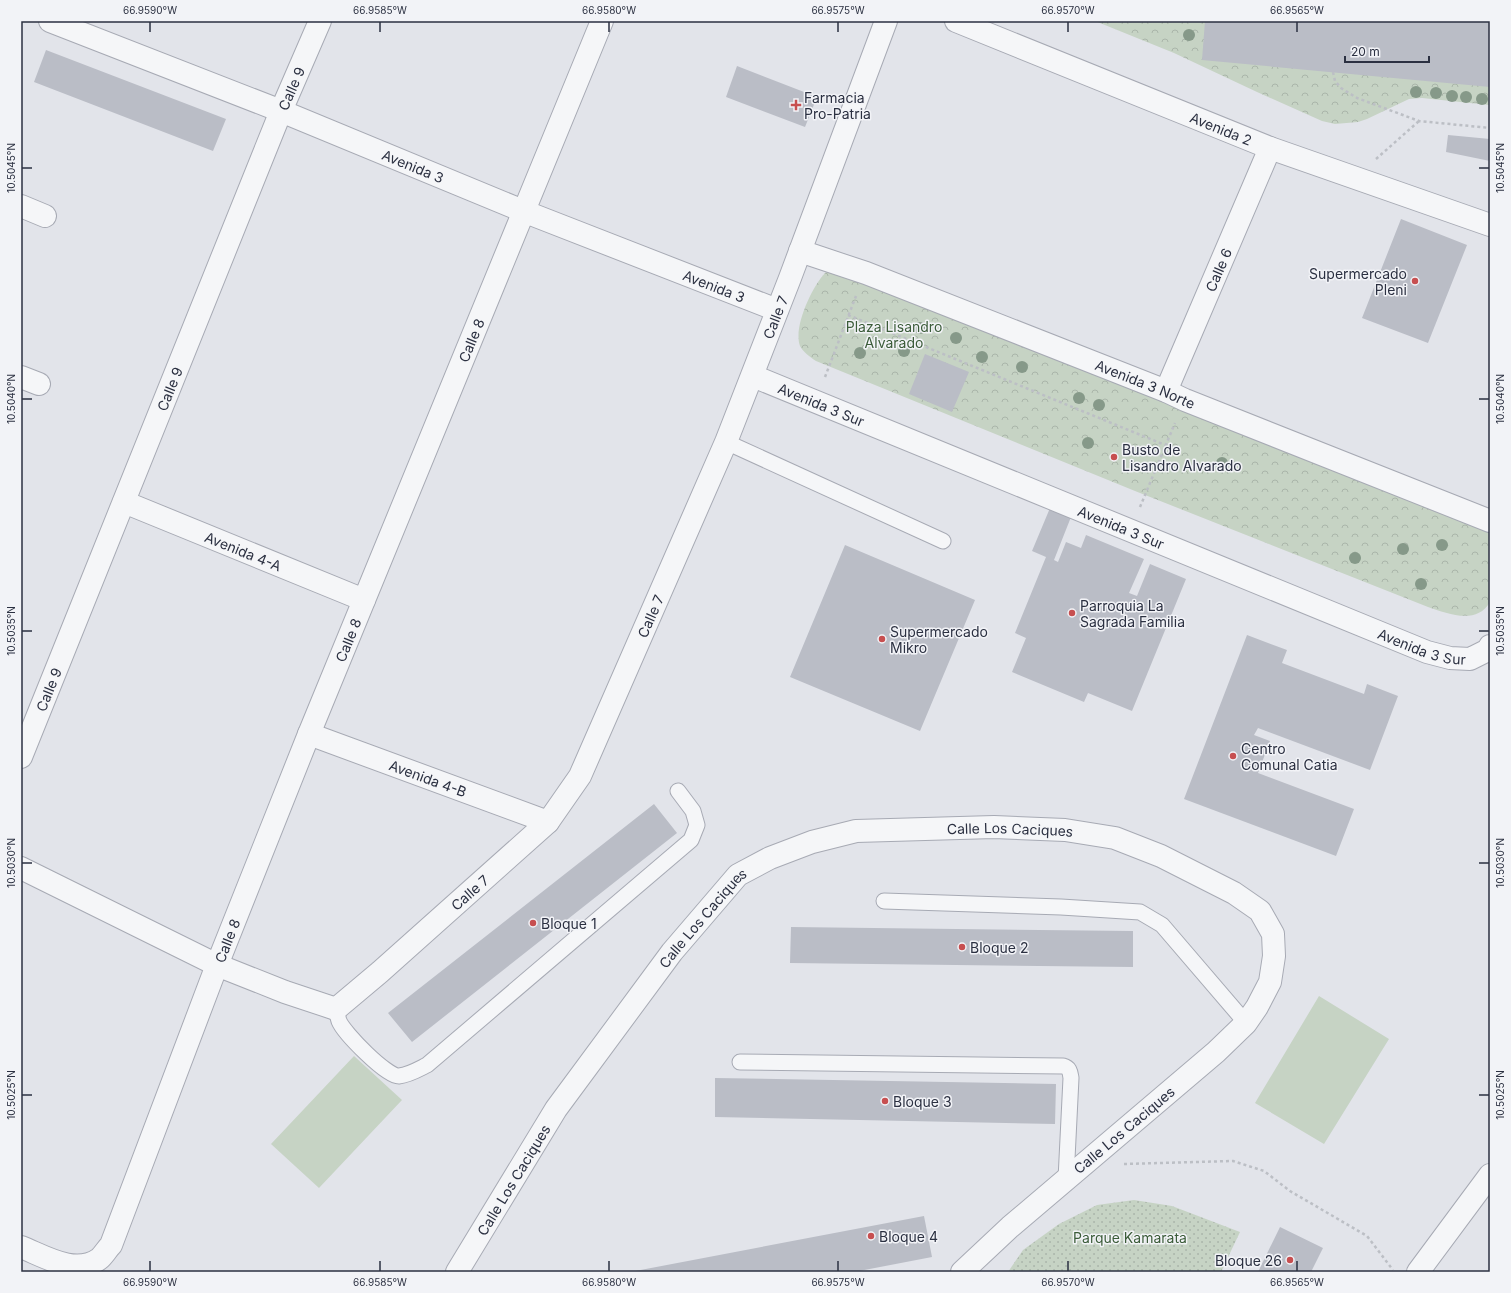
<svg xmlns="http://www.w3.org/2000/svg" width="1511" height="1293" font-family="Inter,sans-serif">
<style>
.grass{fill:#c6d3c4}
.forest{fill:url(#forest-crowns)}
.garden{fill:url(#garden-dots)}
.building{fill:#babdc6}
.lines{fill:none;stroke-linecap:round;stroke-linejoin:round}
.service-casing{stroke:#a7aab4;stroke-width:17}
.minor-casing{stroke:#a7aab4;stroke-width:24}
.path{stroke:#bcbfc5;stroke-width:2.5;stroke-dasharray:3 3;stroke-linecap:butt}
.service{stroke:#f5f6f8;stroke-width:15}
.minor{stroke:#f5f6f8;stroke-width:22}
.tree{fill:#869989}
.ticks{fill:none;stroke:#2b3041;stroke-width:1.5}
.poi-dot{fill:#c74f50;stroke:#f2f3f7;stroke-width:1.5}
.labels{text-anchor:middle;dominant-baseline:central;stroke-width:3;stroke-linejoin:round;paint-order:stroke}
.street-label{font-size:14px;fill:#2b3041;stroke:#f2f3f7}
.poi-label{font-size:14px;fill:#2b3041;stroke:#f2f3f7;text-anchor:start}
.park-label{font-size:14px;fill:#3b5c39;stroke:#f2f3f7}
.neatline{fill:none;stroke:#2b3041;stroke-width:1.5}
.ticks-label{font-size:10px;text-anchor:middle;fill:#2b3041}
</style>
<defs>
<pattern id="forest-crowns" width="20" height="18" patternUnits="userSpaceOnUse"><rect width="20" height="18" fill="#c6d3c4"/><path d="M2 6a3 3 0 1 1 6 0M12 15a3 3 0 1 1 6 0" fill="none" stroke="#aab5aa"/></pattern>
<pattern id="garden-dots" width="8" height="8" patternUnits="userSpaceOnUse"><rect width="8" height="8" fill="#c6d3c4"/><path d="M2 2h.1M6 6h.1" fill="none" stroke="#aab5aa" stroke-width="1.8" stroke-linecap="round"/></pattern>
</defs>
<rect width="100%" height="100%" fill="#e2e4ea"/>
<path class="grass" d="M1319 996 1389 1039 1324 1144 1255 1103Z
M354 1056 402 1100 319 1188 271 1144Z"/>
<path class="forest" d="M1095 21H1490L1489 105 1422 98 1409 99 1367 119 1358 122 1335 124 1322 121 1257 92 1174 53Z
M837 263 1490 528V602C1477 625 1448 614 1428 607L1135 491 816 361C810 357 803 352 800 346 793 327 812 287 825 273 828 270 833 267 837 263Z"/>
<path class="garden" d="M1134 1200 1172 1206 1240 1232 1221 1272H1008L1023 1250 1059 1224 1097 1205Z"/>
<path class="building" d="M1205 21H1490V87L1202 60Z
M46 50 226 119 213 151 34 82Z
M737 66 817 97 805 127 726 97Z
M1448 135 1490 139V161L1446 152Z
M1401 219 1467 245 1428 343 1362 318Z
M925 354 969 372 952 412 909 394Z
M1050 508 1071 517 1054 560 1058 562 1066 542 1081 548 1086 535 1144 559 1129 593 1137 596 1150 564 1186 579 1132 711 1088 693 1084 702 1012 672 1026 638 1015 633 1046 557 1032 551Z
M845 545 975 600 920 731 790 677Z
M1247 635 1287 650 1282 663 1364 694 1367 684 1398 696 1370 770 1258 728 1254 735 1270 741 1258 773 1354 809 1336 856 1184 799Z
M654 804 677 833 412 1042 388 1013Z
M791 927 1133 931V967L790 963Z
M715 1078 1056 1084 1055 1124 715 1117Z
M924 1216 932 1257 854 1272H630Z
M1280 1227 1323 1248 1311 1272H1258Z"/>
<g class="lines">
<g class="service-casing">
<path id="service" d="M726 442 943 541
M884 901 1061 907 1140 912 1162 925 1246 1023
M336 1009C337 1013 338 1018 339 1021 344 1033 387 1077 399 1076 409 1075 419 1069 427 1065L691 840 697 825 693 811 678 791
M740 1062 1063 1066C1070 1068 1070 1072 1071 1078L1066 1179"/>
</g>
<g class="minor-casing">
<g id="minor">
<path id="s1" d="M50 21 281 111 523 211 777 310"/>
<path id="s2" d="M956 21 1270 148 1490 225"/>
<path d="M21 206 45 216"/>
<path id="s3" d="M800 251 866 273 1166 391 1185 400 1490 521"/>
<path id="s4" d="M753 376 1427 652 1450 658 1470 659 1488 650 1490 646"/>
<path d="M21 377 39 384"/>
<path id="s5" d="M1166 391 1270 148"/>
<path id="s6" d="M124 502 364 600"/>
<path id="s7" d="M309 734 548 822"/>
<path id="s8" d="M21 757 281 111 320 21"/>
<path id="s9" d="M21 868 217 965 285 992 336 1009 380 972 548 822 580 776 726 442 790 278 886 21"/>
<path id="s10" d="M21 1247C44 1256 75 1276 99 1259 103 1256 107 1249 111 1245L217 965 309 734 602 21"/>
<path id="s11" d="M457 1272 556 1109 672 952 738 875 770 858 812 842 856 831 994 827 1065 830 1115 838 1161 856 1234 893 1260 911 1273 934 1274 956 1270 982 1257 1007 1246 1023 1216 1052 1010 1227 962 1272"/>
<path d="M1418 1272 1490 1175"/>
</g>
</g>
<path class="path" d="M1333 72 1335 81 1341 88 1357 98 1419 121 1490 128
M1376 159 1419 121
M848 315 1165 445
M825 377 856 296
M1140 507 1175 423
M1124 1164 1233 1161 1264 1171 1290 1191 1367 1236 1393 1270"/>
<use href="#service" class="service"/>
<use href="#minor" class="minor"/>
</g>
<g class="tree">
<circle cx="1189" cy="35" r="6"/>
<circle cx="1416" cy="92" r="6"/>
<circle cx="1436" cy="93" r="6"/>
<circle cx="1452" cy="96" r="6"/>
<circle cx="1466" cy="97" r="6"/>
<circle cx="1482" cy="99" r="6"/>
<circle cx="920" cy="328" r="6"/>
<circle cx="956" cy="338" r="6"/>
<circle cx="904" cy="351" r="6"/>
<circle cx="860" cy="353" r="6"/>
<circle cx="982" cy="357" r="6"/>
<circle cx="1022" cy="367" r="6"/>
<circle cx="1079" cy="398" r="6"/>
<circle cx="1099" cy="405" r="6"/>
<circle cx="1088" cy="443" r="6"/>
<circle cx="1222" cy="463" r="6"/>
<circle cx="1442" cy="545" r="6"/>
<circle cx="1403" cy="549" r="6"/>
<circle cx="1355" cy="558" r="6"/>
<circle cx="1421" cy="584" r="6"/>
</g>
<path class="ticks" d="M150 22V32M380 22V32M609 22V32M838 22V32M1068 22V32M1297 22V32M22 168H32M1479 168H1489M22 399H32M1479 399H1489M22 631H32M1479 631H1489M22 863H32M1479 863H1489M22 1095H32M1479 1095H1489M150 1261V1271M380 1261V1271M609 1261V1271M838 1261V1271M1068 1261V1271M1297 1261V1271"/>
<g class="poi-dot">
<path d="M794 99h4v4h4v4h-4v4h-4v-4h-4v-4h4z"/>
<circle cx="1415" cy="281" r="4"/>
<circle cx="1114" cy="457" r="4"/>
<circle cx="1072" cy="613" r="4"/>
<circle cx="882" cy="639" r="4"/>
<circle cx="1233" cy="756" r="4"/>
<circle cx="533" cy="923" r="4"/>
<circle cx="962" cy="947" r="4"/>
<circle cx="885" cy="1101" r="4"/>
<circle cx="871" cy="1236" r="4"/>
<circle cx="1290" cy="1260" r="4"/>
</g>
<g class="labels">
<g class="street-label">
<text stroke="none"><textPath href="#s8" startOffset="721">Calle 9</textPath></text>
<text stroke="none"><textPath href="#s2" startOffset="286">Avenida 2</textPath></text>
<text stroke="none"><textPath href="#s1" startOffset="391">Avenida 3</textPath></text>
<text stroke="none"><textPath href="#s5" startOffset="132">Calle 6</textPath></text>
<text stroke="none"><textPath href="#s1" startOffset="715">Avenida 3</textPath></text>
<text stroke="none"><textPath href="#s9" startOffset="1183">Calle 7</textPath></text>
<text stroke="none"><textPath href="#s10" startOffset="1075">Calle 8</textPath></text>
<text stroke="none"><textPath href="#s3" startOffset="370">Avenida 3 Norte</textPath></text>
<text stroke="none"><textPath href="#s8" startOffset="397">Calle 9</textPath></text>
<text stroke="none"><textPath href="#s4" startOffset="74">Avenida 3 Sur</textPath></text>
<text stroke="none"><textPath href="#s4" startOffset="398">Avenida 3 Sur</textPath></text>
<text stroke="none"><textPath href="#s6" startOffset="129">Avenida 4-A</textPath></text>
<text stroke="none"><textPath href="#s9" startOffset="859">Calle 7</textPath></text>
<text stroke="none"><textPath href="#s10" startOffset="751">Calle 8</textPath></text>
<text stroke="none"><textPath href="#s4" startOffset="722">Avenida 3 Sur</textPath></text>
<text stroke="none"><textPath href="#s8" startOffset="73">Calle 9</textPath></text>
<text stroke="none"><textPath href="#s7" startOffset="127">Avenida 4-B</textPath></text>
<text stroke="none"><textPath href="#s11" startOffset="768">Calle Los Caciques</textPath></text>
<text stroke="none"><textPath href="#s9" startOffset="523">Calle 7</textPath></text>
<text stroke="none"><textPath href="#s11" startOffset="432">Calle Los Caciques</textPath></text>
<text stroke="none"><textPath href="#s10" startOffset="427">Calle 8</textPath></text>
<text transform="translate(1124 1130) rotate(-40)">Calle Los Caciques</text>
<text stroke="none"><textPath href="#s11" startOffset="108">Calle Los Caciques</textPath></text>
</g>
<g class="poi-label">
<text x="804" y="97">Farmacia<tspan x="804" dy="16">Pro-Patria</tspan></text>
<text x="1407" y="273" text-anchor="end">Supermercado<tspan x="1407" dy="16">Pleni</tspan></text>
<text x="1122" y="449">Busto de<tspan x="1122" dy="16">Lisandro Alvarado</tspan></text>
<text x="1080" y="605">Parroquia La<tspan x="1080" dy="16">Sagrada Familia</tspan></text>
<text x="890" y="631">Supermercado<tspan x="890" dy="16">Mikro</tspan></text>
<text x="1241" y="748">Centro<tspan x="1241" dy="16">Comunal Catia</tspan></text>
<text x="541" y="923">Bloque 1</text>
<text x="970" y="947">Bloque 2</text>
<text x="893" y="1101">Bloque 3</text>
<text x="879" y="1236">Bloque 4</text>
<text x="1282" y="1260" text-anchor="end">Bloque 26</text>
</g>
<g class="park-label">
<text x="894" y="326">Plaza Lisandro<tspan x="894" dy="16">Alvarado</tspan></text>
<text x="1130" y="1237">Parque Kamarata</text>
</g>
</g>
<rect width="1511" height="1293" fill="none" stroke="#f2f3f7" stroke-width="44"/>
<path d="M1345 56v6h84v-6" fill="none" stroke="#2b3041" stroke-width="2"/>
<text x="1351" y="56" font-size="12" fill="#2b3041" stroke="#f2f3f7" stroke-width="3" paint-order="stroke">20 m</text>
<rect x="22" y="22" width="1467" height="1249" class="neatline"/>
<g class="ticks-label">
<text x="150" y="14">66.9590°W</text>
<text x="380" y="14">66.9585°W</text>
<text x="609" y="14">66.9580°W</text>
<text x="838" y="14">66.9575°W</text>
<text x="1068" y="14">66.9570°W</text>
<text x="1297" y="14">66.9565°W</text>
<text transform="translate(11 168) rotate(-90)" y="4">10.5045°N</text>
<text transform="translate(1500 168) rotate(-90)" y="4">10.5045°N</text>
<text transform="translate(11 399) rotate(-90)" y="4">10.5040°N</text>
<text transform="translate(1500 399) rotate(-90)" y="4">10.5040°N</text>
<text transform="translate(11 631) rotate(-90)" y="4">10.5035°N</text>
<text transform="translate(1500 631) rotate(-90)" y="4">10.5035°N</text>
<text transform="translate(11 863) rotate(-90)" y="4">10.5030°N</text>
<text transform="translate(1500 863) rotate(-90)" y="4">10.5030°N</text>
<text transform="translate(11 1095) rotate(-90)" y="4">10.5025°N</text>
<text transform="translate(1500 1095) rotate(-90)" y="4">10.5025°N</text>
<text x="150" y="1286">66.9590°W</text>
<text x="380" y="1286">66.9585°W</text>
<text x="609" y="1286">66.9580°W</text>
<text x="838" y="1286">66.9575°W</text>
<text x="1068" y="1286">66.9570°W</text>
<text x="1297" y="1286">66.9565°W</text>
</g>
</svg>
